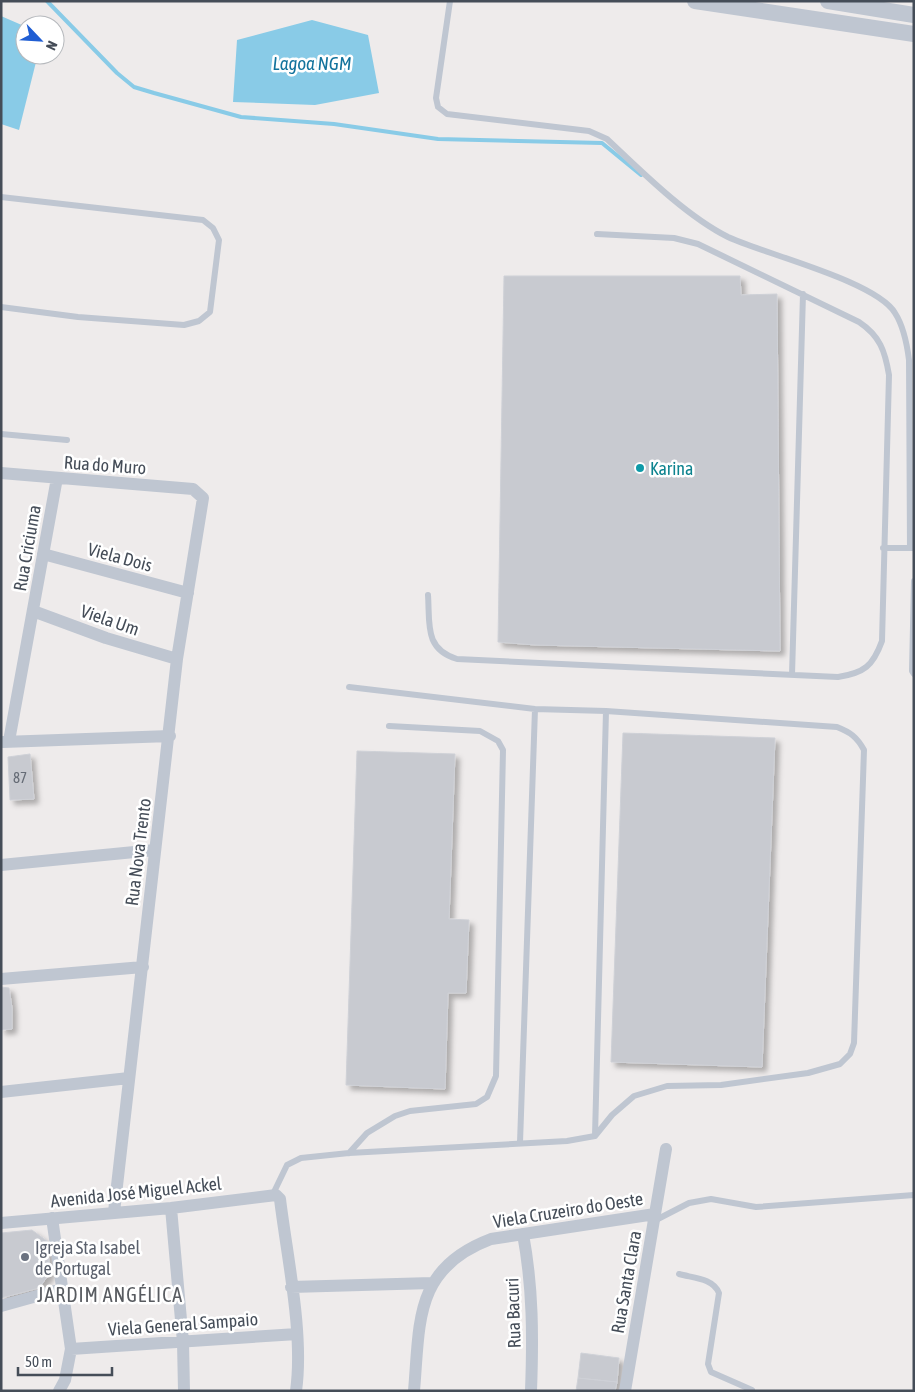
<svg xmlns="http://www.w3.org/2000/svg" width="915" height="1392" font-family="'Asap Condensed',sans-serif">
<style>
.water{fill:#89cbe7}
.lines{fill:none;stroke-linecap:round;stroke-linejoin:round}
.stream{stroke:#89cbe7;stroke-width:4}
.building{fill:#c8cad0;stroke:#cfd1d7;filter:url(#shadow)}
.service{stroke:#bfc6d1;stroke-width:6}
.minor{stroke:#bfc6d1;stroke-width:12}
.tertiary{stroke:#bfc6d1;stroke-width:16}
.culture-dot{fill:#0f9aa8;stroke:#fff;stroke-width:2}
.worship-dot{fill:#6b7280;stroke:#fff;stroke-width:2}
.labels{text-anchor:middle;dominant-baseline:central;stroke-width:5;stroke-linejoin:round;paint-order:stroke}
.number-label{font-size:15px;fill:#666c76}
.street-label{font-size:18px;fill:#454d58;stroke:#fff}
.culture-label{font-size:18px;fill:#0d838f;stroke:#fff;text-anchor:start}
.worship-label{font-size:18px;fill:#5b616d;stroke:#fff;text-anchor:start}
.water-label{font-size:19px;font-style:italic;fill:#12739d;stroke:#fff}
.quarter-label{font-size:20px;letter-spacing:1px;fill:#585b60;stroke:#fff}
</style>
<defs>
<filter id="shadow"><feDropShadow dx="4.5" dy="4.5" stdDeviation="2.5" flood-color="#0004"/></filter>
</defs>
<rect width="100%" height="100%" fill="#eeebeb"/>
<path class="water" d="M1 16 24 26 25 55H36L37 58 19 130 1 124Z
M312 20 368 35 379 93 315 105 233 102 237 40Z"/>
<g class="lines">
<path class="stream" d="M47 1 117 73 134 87 154 93 241 117 334 124 438 139 602 143 641 175"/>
</g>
<path class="building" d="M504 276H740L741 295 777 294 780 651 536 645 498 642Z
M623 733 775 738 762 1067 611 1062Z
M357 751 455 754 449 919 469 920 466 993H448L445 1089 346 1085Z
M30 754 34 799 10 800 8 757Z
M1 987 9 988 12 1008V1029L1 1030Z
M32 1230 47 1241 50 1273 39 1288 1 1298V1233Z
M581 1353 619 1358 617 1382 578 1378Z
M578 1378 617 1382 615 1391H576Z"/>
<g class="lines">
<path class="service" d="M450 1 436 98 438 107 447 114 589 131 607 139C641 171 686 216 728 237 764 254 876 281 895 313 904 327 907 344 909 360L910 548
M1 197 203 220 213 228 219 240 210 312 199 321 184 325 78 317 1 307
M1 434 67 440
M883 548H913
M914 581 912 671 914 674
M428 595C430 624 424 649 457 659L838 677C864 673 873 666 882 641L889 375C885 351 880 336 859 322L698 244 674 238 597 234
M792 675 803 294
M595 1136 606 711
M520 1143 535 709
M349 1153 367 1133 395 1116 410 1111 476 1104 487 1097 496 1076 503 750 498 741 480 731 389 726
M273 1194 287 1165 301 1158 349 1153 567 1141 595 1136 612 1115 634 1096 667 1086 721 1085 808 1073 840 1064 850 1054 854 1043 864 750C857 737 850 732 837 727L606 711 535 709 349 687
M654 1221 689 1203 711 1199 756 1207 914 1195
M679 1274C693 1278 713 1278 719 1293L708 1364 711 1372 752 1390"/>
<path class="minor" d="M1 473 193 489 203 498 177 659 114 1212
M43 554 188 593
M33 611 106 638 177 659
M9 741 57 478
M3 742 170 736
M1 865 155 850
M1 979 143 967
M1 1092 129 1078
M171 1208 183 1342 184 1391
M52 1218 71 1349 65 1380 59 1391
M1 1223 171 1208 276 1195 280 1199C287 1257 304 1334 296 1391
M523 1234C533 1288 533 1337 531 1391
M291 1287 432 1283
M1 1306 62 1289
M71 1349 297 1334
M414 1391C420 1321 414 1268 491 1239L655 1214
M625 1391 666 1149"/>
<path class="tertiary" d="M695 1 914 34
M828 1 914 15"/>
</g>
<circle class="culture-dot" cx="640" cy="468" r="5"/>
<circle class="worship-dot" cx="25" cy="1257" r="5"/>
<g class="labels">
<g class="number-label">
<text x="20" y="777">87</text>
</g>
<g class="street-label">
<text transform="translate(105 465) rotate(4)">Rua do Muro</text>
<text transform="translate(27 548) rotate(-80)">Rua Criciuma</text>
<text transform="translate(120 557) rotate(15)">Viela Dois</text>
<text transform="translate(110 620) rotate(19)">Viela Um</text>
<text transform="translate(138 852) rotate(-83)">Rua Nova Trento</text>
<text transform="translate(136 1192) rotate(-6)">Avenida José Miguel Ackel</text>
<text transform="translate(568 1210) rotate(-9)">Viela Cruzeiro do Oeste</text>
<text transform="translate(626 1282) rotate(-80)">Rua Santa Clara</text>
<text transform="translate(513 1313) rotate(-92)">Rua Bacuri</text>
<text transform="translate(183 1324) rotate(-4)">Viela General Sampaio</text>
</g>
<g class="culture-label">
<text x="650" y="468">Karina</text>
</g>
<g class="worship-label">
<text x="35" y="1247">Igreja Sta Isabel<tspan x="35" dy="21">de Portugal</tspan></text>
</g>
<g class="water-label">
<text x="312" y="63">Lagoa NGM</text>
</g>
<g class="quarter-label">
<text x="110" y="1294">JARDIM ANGÉLICA</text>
</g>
</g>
<rect width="915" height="1392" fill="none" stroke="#454d58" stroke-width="5"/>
<g transform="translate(40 40) rotate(115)"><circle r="24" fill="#ffffff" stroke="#b5b8bc"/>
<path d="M0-4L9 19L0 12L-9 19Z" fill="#205ed3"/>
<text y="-8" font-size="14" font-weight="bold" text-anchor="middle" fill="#454d58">N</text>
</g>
<path d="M18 1367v8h94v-8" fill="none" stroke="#454d58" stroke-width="2.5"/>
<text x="25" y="1367" font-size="15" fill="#454d58" stroke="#ffffff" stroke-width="4" paint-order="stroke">50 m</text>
</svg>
